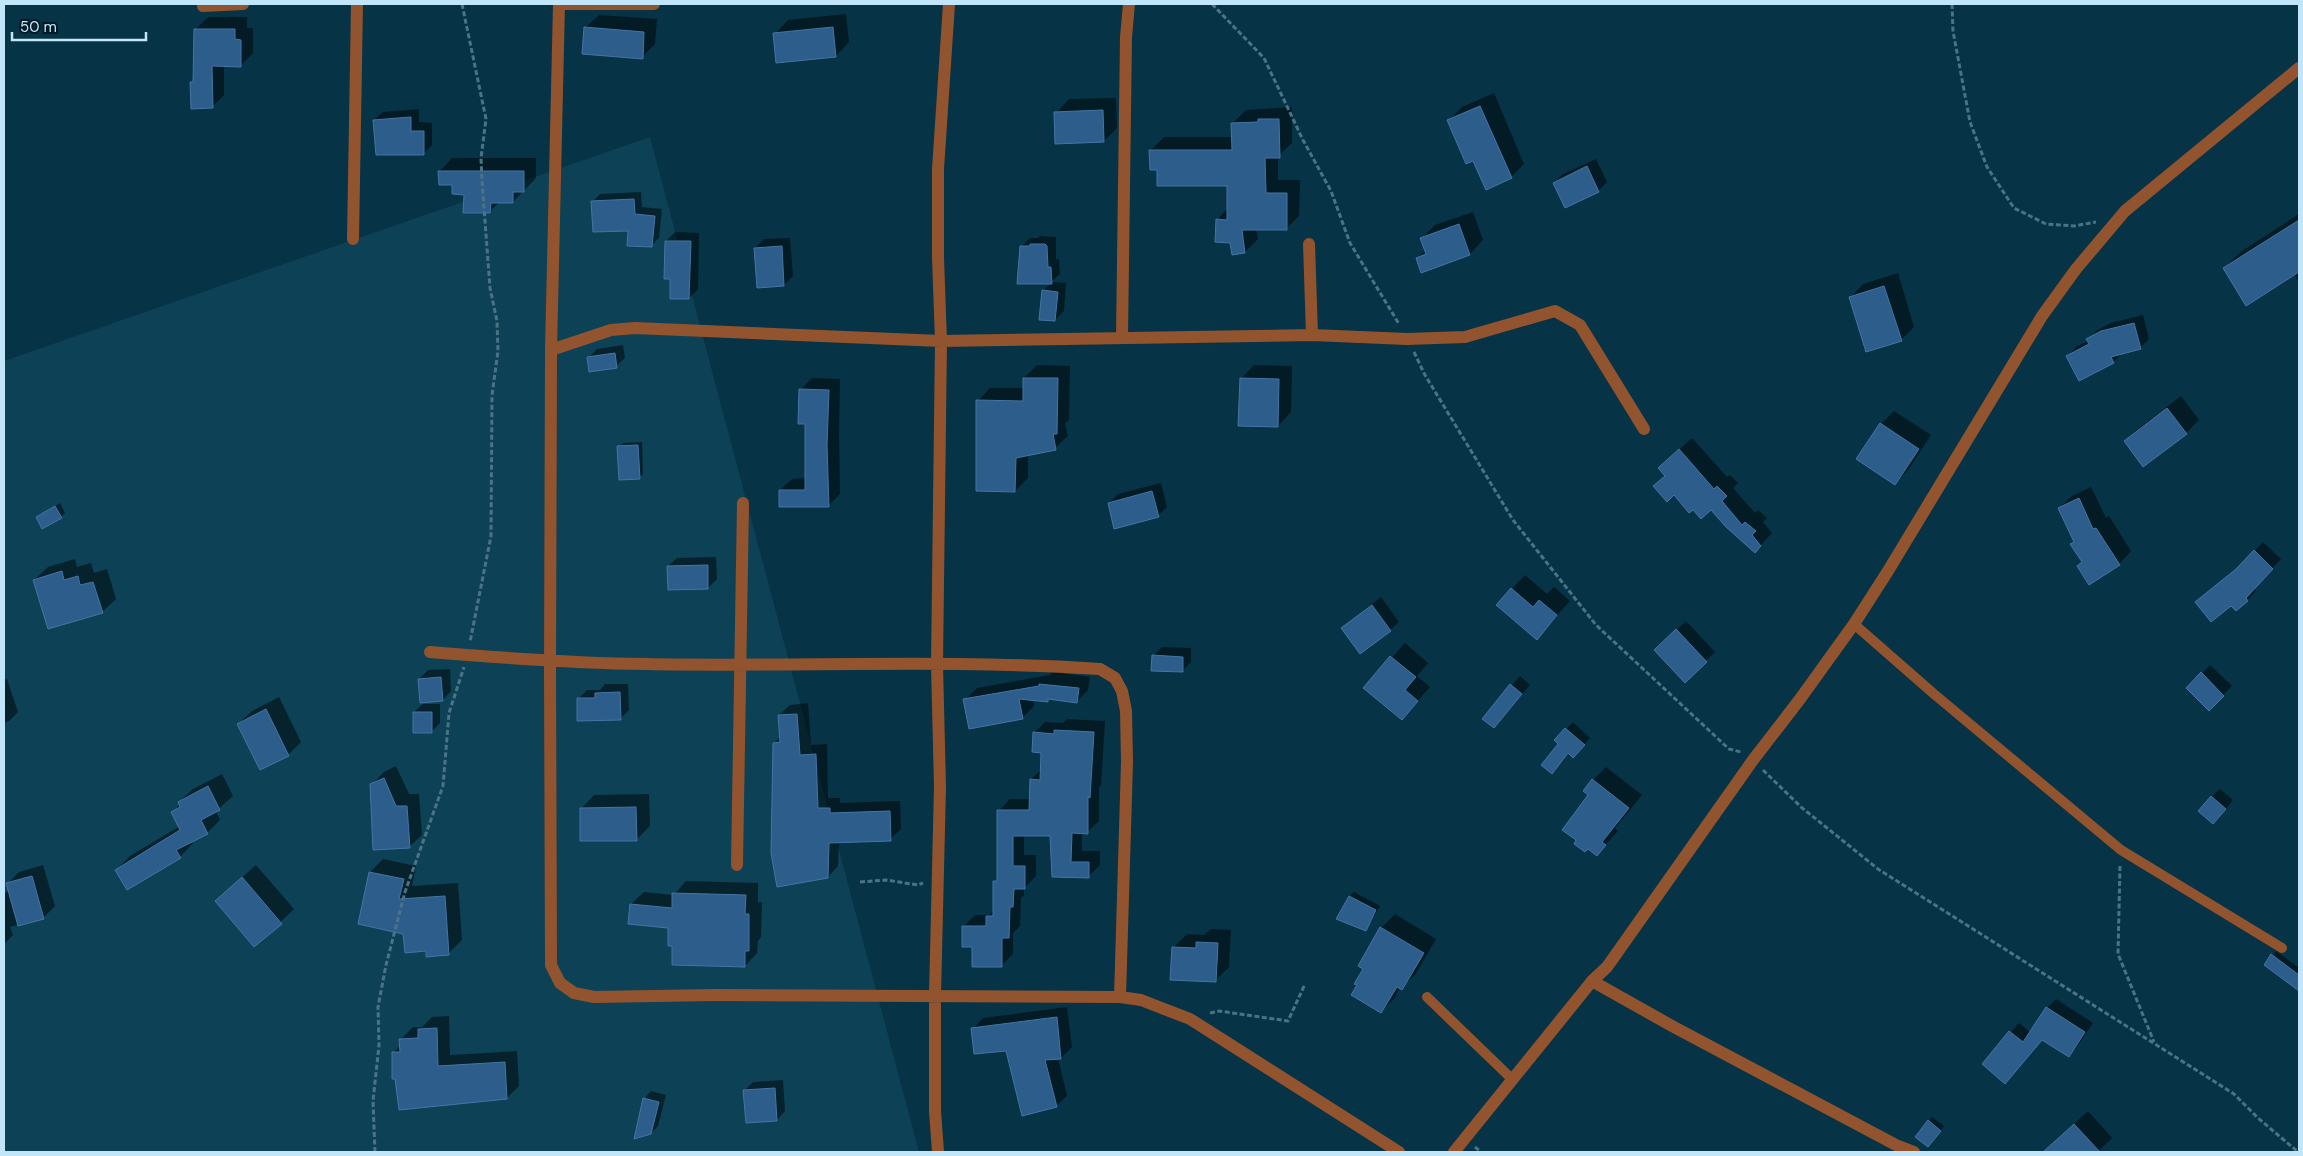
<svg xmlns="http://www.w3.org/2000/svg" width="2303" height="1156" font-family="'DM Sans',sans-serif">
<style>
.built{fill:#0d4155}
.shadow{fill:#0007}
.building{fill:#2c5d8b;stroke:#4575a6}
.lines{fill:none;stroke-linecap:round;stroke-linejoin:round}
.path{stroke:#4a7486;stroke-width:3;stroke-dasharray:5 2.5;stroke-linecap:butt}
.service{stroke:#92542e;stroke-width:10}
.minor{stroke:#92542e;stroke-width:12}
</style>
<rect width="100%" height="100%" fill="#063345"/>
<path class="built" d="M650 137 919 1152H4V361Z"/>
<path class="shadow" d="M846 14 849 42 836 56 775 34 788 20Z
M599 15 657 19 655 44 642 57 585 28Z
M208 17H247V28H253V53L241 65H224V95L212 107 192 83 194 80 196 29Z
M1494 93 1524 164 1511 177 1448 121 1462 107Z
M1116 98 1117 128 1104 141 1056 113 1069 99Z
M1292 107V143L1278 156V180H1300L1299 216 1286 229H1256L1258 239 1245 252 1231 242 1217 220 1228 208 1229 185 1158 169 1151 150 1164 137H1233V123L1246 110Z
M419 109V122L432 123V145L423 154 374 120 383 112Z
M452 158H536V178L513 202H500L490 211 465 193 440 171Z
M1596 159 1607 182 1598 191 1554 183 1563 174Z
M641 192 642 207 662 209 659 238 651 246 593 201 600 194Z
M1473 212 1483 240 1470 254 1422 271 1417 258 1426 250 1421 239 1435 225Z
M2299 214V283L2294 274 2224 268 2242 251Z
M675 232 699 233 698 289 689 298 671 278 666 241Z
M1040 236 1056 237V259H1059L1060 274 1051 282 1021 247 1030 238H1038Z
M790 238 793 276 784 285 755 248 764 239Z
M1898 273 1914 327 1901 340 1850 298 1863 284Z
M1052 282 1066 283 1064 311 1055 320 1043 291Z
M2143 315 2149 339 2140 348 2122 354 2113 362 2068 356 2076 347 2088 341 2096 331 2111 323Z
M623 345 625 358 616 366 588 358 597 349Z
M1037 365 1070 366 1069 420 1065 423 1068 436 1055 448 1028 454V478L1015 491 978 401 990 388H1024V378Z
M1254 365 1292 366 1291 412 1278 426 1241 379Z
M812 378 840 379 839 432 840 494 828 506 780 490 792 479 806 478V423L800 390Z
M2181 396 2199 420 2186 433 2125 441 2139 428Z
M1894 411 1931 435 1908 470 1895 484 1881 424Z
M1692 438 1727 477 1730 475 1738 483 1733 488 1755 513 1758 510 1767 518 1763 522 1772 533 1755 551 1711 509 1666 475 1672 456Z
M642 442 643 474 639 478 619 447 623 443Z
M1161 483 1167 507 1158 516 1109 503 1118 494Z
M2091 487 2106 518 2109 516 2131 551 2119 564 2083 562 2059 508 2072 496Z
M60 503 65 513 61 517H38Z
M2263 542 2281 559 2254 588 2256 591 2248 600 2236 609 2231 604 2206 594 2243 563Z
M716 557 717 579 708 588 668 566 677 558Z
M75 559 77 567 91 563 94 573 107 569 116 599 102 612 34 580 48 567Z
M1525 575 1547 594 1554 587 1570 601 1536 638 1498 604Z
M1381 597 1399 622 1390 630 1343 628Z
M1686 621 1715 652 1685 681 1656 650Z
M1405 643 1428 663 1417 676 1430 687 1402 719 1365 688Z
M1162 647 1191 648V662L1182 671 1153 656Z
M2210 665 2232 686 2209 709 2188 688Z
M450 669 451 691 443 700 419 679 428 670Z
M1052 672 1090 677 1088 690 1077 701 1050 698 1048 700 1033 699 1034 706 1022 718 965 700 977 688 1050 675Z
M1520 676 1530 685 1494 727 1484 718Z
M7 679 18 712 9 721 4 723V680Z
M605 684H628L629 710 620 719 578 699 587 690H600Z
M279 697 301 742 288 755 238 724 252 711Z
M808 703 811 745 827 744 828 798H840V803L900 801 901 829 890 839 839 841 838 866 828 877 774 743 781 736 779 715 790 705Z
M423 704H440V723L431 732 414 712Z
M1067 719 1105 721 1101 785 1099 787V821L1087 832H1082V851H1100V865L1089 876H1053L1052 835H1024V855H1036V876L1024 888V895L1021 898 1020 926 1013 933V954L1002 965 973 945 964 926 975 915H989L994 910 995 882 998 878 999 811 1010 799H1030L1031 779 1042 769 1043 752 1034 733 1045 722 1063 723Z
M1573 722 1590 738 1573 756 1569 752 1558 765 1560 744 1556 740Z
M396 766 409 794H419L422 835 409 847 371 785 384 772Z
M1606 767 1642 795 1615 828 1618 831 1597 854 1588 847 1590 794 1593 780Z
M222 774 233 796 216 811 220 820 207 833 192 841 193 843 180 857 116 870 130 856 180 826 173 812 180 804 179 802 193 789Z
M2220 789 2233 800 2222 814 2211 797Z
M649 794 650 826 636 840 581 809 594 795Z
M383 859 416 866 412 886 458 883 462 940 448 954 404 933 359 923 370 872Z
M43 865 55 906 43 918 10 927 13 935 4 944V893L10 891 8 883 19 872Z
M256 865 294 909 255 946 230 888Z
M686 881 758 883V902H762L761 937 758 941 757 953 745 966 673 945 670 927 631 904 644 892 674 895Z
M1354 892 1380 906 1366 930 1350 896Z
M1395 914 1436 939 1415 975 1400 988 1394 999 1380 1012 1364 968 1360 965 1381 928Z
M1211 929 1231 930 1229 967 1215 981 1173 948 1187 934 1204 935Z
M2276 951 2299 968V989L2265 965Z
M2056 999 2093 1023 2077 1047 2069 1055 2043 1039 1984 1063 2019 1023 2031 1033 2047 1008Z
M1067 1007 1072 1047 1061 1058H1058L1067 1096 1056 1106 1007 1049 973 1029 983 1018Z
M449 1016 450 1055 517 1051 519 1086 507 1098 393 1053 401 1045V1039L413 1027H422L432 1017Z
M783 1080 785 1111 777 1120 745 1090 753 1082Z
M651 1091 666 1095 658 1126 651 1133 644 1099Z
M2088 1111 2112 1138 2097 1152H2044Z
M1932 1117 1944 1126 1932 1141 1928 1121Z"/>
<path class="building" d="M584 27 644 32 643 59 582 54Z
M833 27 836 57 776 63 773 33Z
M194 29H235V39L241 40V67L212 66 213 108 191 109 190 82H193Z
M1480 106 1512 178 1486 190 1473 161 1466 164 1447 120Z
M1103 110 1104 142 1055 144 1054 112Z
M411 117V131H424V155H376L373 120Z
M1258 119H1279L1280 158H1265L1266 193H1287V230H1242L1245 253 1232 255 1230 243 1215 242 1216 219 1227 220V186H1157V170H1150L1149 150H1232L1231 123 1258 122Z
M1587 166 1599 192 1565 208 1553 183Z
M438 171H524V192H513V203H491L490 213H463L464 195 452 194V185H439Z
M634 199 635 214 655 216 652 247 627 246 628 231 593 232 591 201Z
M2299 220V272L2246 306 2223 268Z
M1459 224 1470 255 1421 273 1416 258 1426 254 1420 238Z
M665 241H691L689 299H670V279H664Z
M1030 244H1045L1047 246 1048 267H1051L1052 284H1017L1020 246H1030Z
M782 246 784 286 757 288 754 248Z
M1884 286 1902 341 1866 352 1849 297Z
M1042 290 1058 292 1055 321 1039 320Z
M2134 323 2141 349 2111 357 2114 363 2079 381 2066 356 2089 344 2086 339 2101 331Z
M615 353 617 368 589 372 587 357Z
M1023 378H1058L1057 434H1053L1056 450 1016 458 1015 492 976 491V400L1023 401Z
M1240 378 1279 379 1278 427 1238 426Z
M799 389 829 390 827 445 829 507H779V490H805V424H798Z
M2167 408 2187 434 2143 467 2124 441Z
M1880 423 1919 449 1895 485 1856 459Z
M638 445 640 479 619 480 617 446Z
M1679 449 1714 489 1717 486 1727 496 1722 501 1742 525 1745 522 1756 531 1752 535 1761 546 1755 553 1726 527 1711 510 1701 519 1693 510 1689 513 1674 495 1667 502 1653 486 1665 476 1658 468Z
M1152 491 1159 517 1114 529 1108 503Z
M2079 498 2093 529 2096 528 2120 565 2089 585 2077 566 2082 562 2070 544 2074 542 2058 508Z
M55 506 62 518 42 529 36 517Z
M2254 550 2273 569 2246 598 2248 601 2236 611 2231 606 2211 622 2195 602 2236 569Z
M708 565V589L668 590 667 566Z
M62 571 64 580 78 576 80 585 93 582 103 613 48 629 33 580Z
M1511 588 1533 607 1539 600 1557 615 1537 640 1496 605Z
M1372 605 1391 631 1360 654 1341 628Z
M1676 629 1707 662 1685 683 1654 650Z
M1152 655 1183 657V672L1151 671Z
M1390 656 1416 677 1405 690 1418 701 1402 720 1363 688Z
M2201 672 2224 696 2209 711 2186 688Z
M441 677 443 701 420 703 418 679Z
M1039 684 1079 688 1077 703 1048 699V702L1019 699 1023 719 969 729 963 699 1039 686Z
M1510 684 1522 694 1494 728 1482 719Z
M620 692 621 720 577 721V698H595V693Z
M266 709 289 756 260 770 237 724Z
M413 712H432V733H413Z
M797 714 800 755 816 754 818 808H830V813L890 811 891 841 829 843 828 878 777 887 771 853 773 743 780 742 778 715Z
M1565 728 1585 745 1573 758 1568 753 1552 774 1541 765 1558 744 1554 740Z
M1054 730 1094 732 1090 798 1088 797V834L1072 833 1071 862H1089V878L1052 877 1050 836H1013V866H1025V889H1014L1013 907H1010L1009 938H1002V967H972V947H962V926H986V916H993V881H997V810H1029L1030 779 1040 780 1041 753 1032 752 1033 732 1054 734Z
M384 778 396 806H407L410 848 373 850 370 784Z
M1592 779 1629 808 1602 842 1606 845 1597 856 1588 849 1585 852 1574 844 1576 840 1562 830 1588 795 1583 791Z
M208 786 220 810 201 820 208 834 176 850 181 858 127 890 115 870 180 830 171 812 180 807 178 802Z
M2211 796 2226 809 2213 824 2198 811Z
M636 807 637 841H580V808Z
M369 872 404 879 399 899 445 896 449 955 426 957V951L405 953 403 934 358 924Z
M32 876 44 919 18 926 6 883Z
M242 877 282 924 254 947 215 901Z
M672 893 746 895 745 914H749V951H745V967L672 965V946H668V928L628 924 630 904 672 908Z
M1349 896 1376 910 1366 931 1336 919Z
M1380 927 1424 953 1402 990 1397 987 1381 1013 1351 995 1357 985 1354 984 1363 969 1358 966Z
M1196 942 1218 943 1216 982 1170 980 1172 947 1196 948Z
M2271 954 2299 975V991L2264 965Z
M2046 1007 2085 1032 2069 1057 2042 1040 2005 1084 1982 1064 2009 1031 2023 1042Z
M1057 1017 1061 1059 1045 1060 1057 1107 1022 1116 1006 1051 974 1054 971 1028Z
M437 1028 438 1066 505 1062 507 1099 399 1110 395 1079H392V1052H400L399 1039 418 1038V1029Z
M775 1088 777 1121 746 1123 743 1090Z
M643 1098 659 1102 651 1134 634 1139Z
M1928 1120 1941 1131 1928 1147 1915 1137Z
M2074 1124 2100 1152H2043Z"/>
<g class="lines">
<path class="path" d="M462 4 486 119 481 158 482 181 490 288 497 321 498 351 492 395 491 536 470 642
M1212 4 1264 58 1303 140 1331 191 1350 243 1399 324
M1952 4 1953 31 1970 122 1987 167 2014 208 2046 224 2074 226 2096 222
M1414 352 1425 375 1513 520 1596 625 1729 749 1741 752
M1763 770 1801 807 1878 869 2234 1094 2258 1118 2298 1152
M2120 866 2118 954 2154 1042
M860 882 886 880 918 885 923 883
M1210 1013 1219 1011 1288 1021 1305 984
M1475 1147 1481 1152
M375 1152 373 1101 379 1045 378 1007 386 965 405 892 443 786 449 713 464 667"/>
<path class="service" d="M1854 624 1934 694 2121 850 2282 948
M1427 997 1513 1080"/>
<path class="minor" d="M559 4 551 350 550 671 551 965 560 983 574 993 594 997 715 995 1120 997 1141 1000 1190 1019 1399 1152
M559 4H654
M203 6 243 4
M353 239 357 4
M1309 244 1312 335
M1122 337 1126 37 1129 4
M551 350 611 330 635 328 941 341 1312 335 1407 339 1465 337 1555 311 1580 325 1644 429
M430 652C502 658 574 663 646 664 797 667 949 659 1100 669L1115 678 1122 691 1126 711 1127 762 1120 997
M737 865 743 503
M1592 981 1672 1026 1896 1145 1914 1152
M938 1152 935 1111V995L940 786 937 665 941 341 938 258V169L949 4
M1454 1152 1592 981 1607 967 1753 760 1800 699 1854 624 1888 571 2042 316 2076 269 2125 211 2299 68"/>
</g>
<rect width="2303" height="1156" fill="none" stroke="#c1e6f9" stroke-width="10"/>
<path d="M12 32v8h134v-8" fill="none" stroke="#c1e6f9" stroke-width="2.5"/>
<text x="20" y="32" font-size="15" fill="#c1e6f9" stroke="#021a24" stroke-width="4" paint-order="stroke">50 m</text>
</svg>
